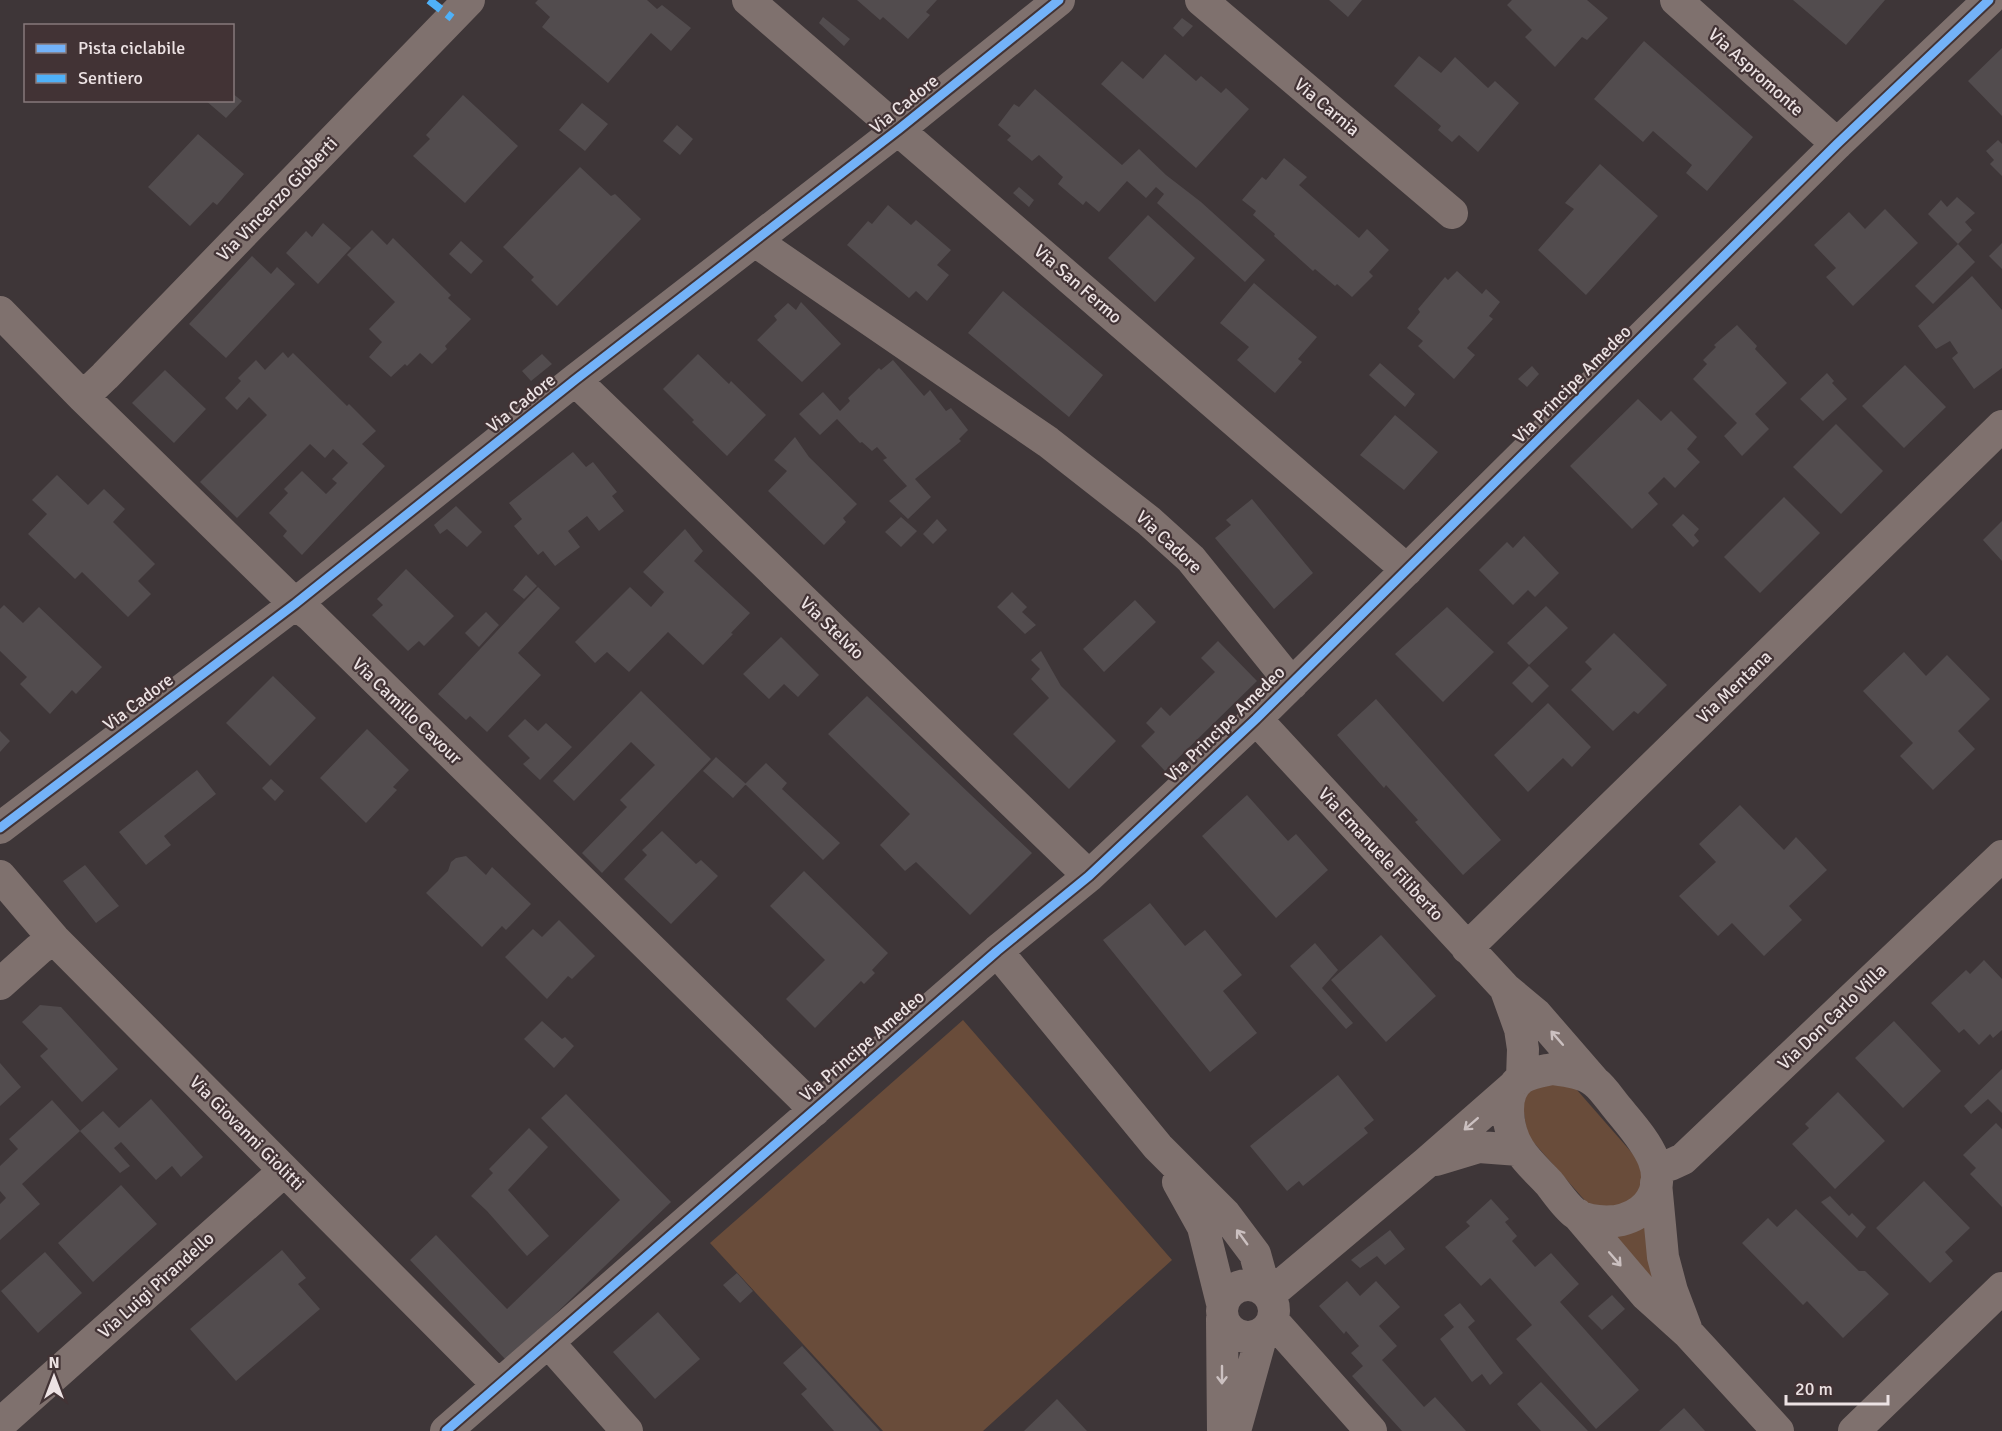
<svg xmlns="http://www.w3.org/2000/svg" width="2002" height="1431" font-family="Signika,sans-serif">
<style>
.green{fill:#694c3a}
.building{fill:#524c4e}
.lines{fill:none;stroke-linecap:round;stroke-linejoin:round}
.street{stroke:#7f716e;stroke-width:32}
.quiet{stroke:#4fb1f8;stroke-width:8;stroke-dasharray:15 8;stroke-linecap:butt}
.cycleway-casing{stroke:#423335;stroke-width:13}
.cycleway{stroke:#73b2f8;stroke-width:9}
.oneway{stroke:#cbc0c0}
.labels{text-anchor:middle;dominant-baseline:central;stroke-width:4.5;stroke-linejoin:round;paint-order:stroke}
.street-label{font-size:18px;fill:#ece2e3;stroke:#423335}
</style>
<rect width="100%" height="100%" fill="#3e3638"/>
<path class="green" d="M963 1020 1172 1260 983 1431H883L710 1243Z
M1567 1082 1577 1090 1640 1162 1644 1174 1638 1198 1615 1211 1588 1204 1527 1135 1522 1098 1529 1089Z
M1648 1224 1658 1286 1600 1231Z"/>
<path class="building" d="M538 0H647L657 9 662 5 691 28 671 51 651 33 608 83 542 27 550 17 535 3Z
M857 0H937L926 12 930 15 908 39 883 17 880 20Z
M1329 0H1362L1348 17Z
M1512 0H1587L1608 18 1587 40 1582 37 1555 67 1525 37 1532 30 1507 5Z
M1793 0H1885L1846 45Z
M823 17 850 39 844 46 819 23Z
M1182 18 1193 26 1183 37 1173 28Z
M1644 41 1753 137 1707 191 1686 173 1692 165 1653 131 1643 142 1594 99Z
M2002 48V116L1968 81Z
M1165 54 1196 81 1201 76 1221 93 1226 88 1249 109 1196 168 1101 84 1122 61 1143 79Z
M1419 56 1441 73 1455 57 1488 88 1495 81 1519 103 1478 152 1459 135 1452 142 1438 130 1441 126 1394 86Z
M1035 89 1122 165 1139 149 1166 175 1201 202 1265 260 1245 282 1157 203 1164 194 1156 187 1146 198 1127 181 1099 212 1086 201 1083 205 1058 184 1063 177 1039 155 1032 161 1007 140 1011 136 998 125 1014 104 1019 107Z
M232 93 242 101 226 118 205 100H232Z
M463 95 518 146 465 203 413 156 430 139 426 135Z
M582 103 608 124 585 151 559 130Z
M677 125 693 139 680 155 663 141Z
M198 134 244 174 217 205 213 202 190 226 148 187Z
M1998 140 2002 144V176L1990 164 1994 160 1986 151Z
M1284 158 1307 177 1299 185 1359 238 1367 229 1389 250 1369 272 1373 276 1352 297 1337 284 1335 286 1315 269 1313 271 1274 236 1275 234 1253 215 1256 211 1242 200 1262 177 1266 180Z
M1600 164 1658 216 1586 295 1538 250 1574 209 1565 203Z
M580 167 611 196 615 194 641 219 557 306 531 280 534 277 503 247Z
M1019 187 1034 200 1029 207 1013 193Z
M1957 197 1975 213 1965 222 1972 230 1958 244 1975 262 1933 304 1915 286 1958 244 1928 214 1941 200 1947 207Z
M888 205 911 225 916 220 951 250 937 265 949 275 927 301 916 291 909 298 847 245 868 221 872 224Z
M1885 209 1918 243 1853 306 1826 277 1836 268 1814 245 1849 212 1865 229Z
M1148 215 1195 258 1155 302 1108 258Z
M323 223 351 248 318 284 286 253 306 231 312 237Z
M372 230 387 245 393 238 451 295 448 298 471 319 445 346 447 349 432 364 420 353 407 366 405 364 391 377 369 357 382 342 369 329 395 302 347 255Z
M461 241 483 261 471 274 449 254Z
M2002 243V269L1989 256Z
M252 256 271 274 277 267 295 284 226 358 189 324Z
M1457 271 1482 294 1486 289 1500 302 1489 316 1493 319 1467 348 1475 355 1454 379 1418 346 1423 341 1407 328 1420 312 1418 309 1445 277 1448 280Z
M1972 276 2002 310V368L1974 389 1952 358 1958 353 1950 341 1936 349 1918 326Z
M1254 283 1317 337 1298 359 1302 362 1275 393 1237 360 1249 347 1220 323Z
M1003 291 1103 375 1069 417 968 333Z
M801 302 841 344 802 382 757 340 777 320 774 316 788 303 796 310Z
M1737 325 1757 346 1755 349 1787 383 1755 414 1769 429 1742 456 1724 436 1737 423 1693 379 1707 364 1703 360 1716 347 1714 345Z
M283 352 288 358 293 353 347 406 349 404 376 431 362 444 385 466 302 555 283 536 287 531 269 513 288 493 284 489 302 471 326 494 337 483 332 479 348 463 333 449 325 458 310 444 237 518 200 482 267 415 249 397 237 410 225 398 241 381 238 378 256 360 265 370Z
M542 354 552 364 531 381 522 371Z
M698 354 729 384 731 381 766 415 727 456 692 422 694 420 663 389Z
M893 360 924 396 930 390 946 411 951 408 968 430 959 439 961 441 915 479 931 497 908 519 889 501 907 486 883 460 887 458 877 447 872 451 862 442 860 443 837 419 820 435 799 414 823 392 840 411 850 401 848 398 879 368 881 370Z
M1380 363 1415 394 1405 407 1369 375Z
M1905 365 1946 407 1904 448 1862 406Z
M1532 366 1539 374 1527 387 1518 379Z
M165 370 206 409 174 443 132 403Z
M1827 373 1834 381 1832 383 1847 399 1823 421 1800 399Z
M1638 399 1661 421 1671 411 1697 437 1687 449 1700 462 1675 488 1664 477 1648 493 1658 504 1632 529 1570 466Z
M1395 415 1438 452 1404 490 1360 455Z
M1836 424 1883 471 1841 514 1793 467Z
M795 437 809 457 857 504 843 518 846 522 824 545 768 491 787 471 774 460Z
M573 452 586 467 593 462 617 492 612 496 624 511 599 531 587 516 568 531 580 547 555 566 543 551 538 555 514 526 522 519 509 503Z
M57 475 88 505 104 489 125 509 113 522 155 564 138 581 151 594 128 617 82 572 75 579 28 534 47 514 32 500Z
M1784 497 1820 533 1760 593 1724 557Z
M1252 499 1313 573 1274 609 1215 538 1231 525 1226 520Z
M456 506 482 532 467 547 447 529 440 534 434 525Z
M1683 514 1699 529 1694 535 1699 541 1693 547 1672 525Z
M901 517 917 531 901 547 885 532Z
M937 519 947 530 933 544 923 534Z
M2002 521V561L1983 540Z
M685 529 703 551 694 561 750 613 731 633 733 634 703 665 668 632 629 672 607 652 595 663 575 642 630 587 651 607 664 592 643 572Z
M1524 536 1559 573 1535 597 1528 590 1513 605 1479 570 1507 542 1513 548Z
M406 569 454 616 424 646 419 641 408 651 372 615 383 605 377 599Z
M526 575 537 586 524 599 513 590Z
M538 587 560 608 518 653 541 675 487 732 470 716 466 720 438 694Z
M1012 592 1027 607 1022 612 1036 625 1025 634 997 607Z
M1135 600 1156 622 1104 672 1083 649Z
M4 605 23 623 39 607 102 667 76 694 72 690 50 714 20 684 27 677 0 651V609Z
M1546 606 1568 628 1529 665 1507 643Z
M1447 607 1494 652 1443 702 1395 654Z
M486 612 499 625 479 647 465 633Z
M1614 633 1667 685 1638 714 1634 711 1613 731 1571 690 1592 669 1585 662Z
M781 637 819 675 798 697 784 684 769 699 743 674Z
M1218 641 1257 681 1165 771 1141 746 1155 732 1146 723 1161 707 1170 716 1215 672 1201 658Z
M1041 651 1061 686 1116 741 1069 789 1013 734 1049 698 1031 679 1040 669 1031 660Z
M1904 652 1926 676 1947 655 1990 699 1958 731 1975 749 1933 790 1900 756 1913 743 1863 691Z
M1529 666 1549 686 1532 703 1512 683Z
M273 676 316 718 270 766 226 723Z
M641 691 711 759 602 873 582 853 627 807 620 800 655 765 631 742 574 801 553 781Z
M867 696 1032 853 970 915 916 862 905 871 880 845 910 814 828 734Z
M1376 699 1501 840 1463 875 1415 822 1418 820 1386 785 1384 788 1337 735Z
M1548 703 1591 747 1572 767 1563 758 1528 792 1494 755Z
M525 719 538 731 546 723 572 747 540 780 523 764 530 758 508 736Z
M367 729 409 770 393 787 397 790 366 823 320 778Z
M0 731 10 741 0 752Z
M716 757 746 784 733 798 703 771Z
M766 763 787 783 782 789 840 843 823 860 745 784Z
M197 770 216 794 164 836 171 845 146 865 119 832Z
M271 779 284 791 275 801 262 788Z
M1247 795 1288 841 1296 834 1328 870 1276 918 1202 836Z
M1740 805 1784 850 1796 837 1827 870 1789 906 1802 920 1764 956 1732 923 1718 936 1679 896 1716 862 1699 844Z
M662 831 696 864 701 860 718 876 671 924 624 879 647 855 642 850Z
M466 856 486 875 492 867 531 904 506 930 502 926 482 947 426 893 448 871 451 862 456 858Z
M85 865 119 906 96 923 63 881Z
M804 871 888 953 872 970 875 973 864 984 861 981 815 1028 786 999 825 960 770 906Z
M1150 903 1185 946 1205 930 1242 975 1223 991 1257 1033 1210 1072 1103 940Z
M559 920 595 956 572 979 568 976 547 999 505 957 533 929 542 937Z
M1381 935 1436 996 1386 1042 1331 980Z
M1315 943 1338 970 1322 988 1353 1023 1346 1029 1290 966Z
M1984 960 2002 979V1030L1993 1038 1990 1034 1979 1045 1964 1029 1959 1033 1931 1003 1966 970 1970 974Z
M40 1005 61 1007 118 1069 82 1102 40 1056 48 1049 22 1022Z
M542 1021 562 1039 565 1037 574 1046 554 1068 524 1039Z
M1894 1021 1941 1071 1903 1108 1855 1058Z
M0 1063 21 1087 0 1106Z
M2002 1069V1113L1988 1099 1971 1114 1964 1106Z
M1338 1075 1374 1120 1364 1128 1368 1133 1303 1186 1299 1181 1287 1191 1250 1146Z
M1838 1092 1885 1141 1835 1189 1792 1144 1809 1128 1805 1124Z
M566 1094 671 1202 507 1361 410 1260 436 1235 507 1309 620 1200 541 1118Z
M151 1099 203 1157 181 1177 172 1166 156 1180 121 1142 114 1148 130 1166 120 1173 80 1131 103 1111 119 1128Z
M52 1100 80 1131 22 1184 40 1204 0 1240V1204L6 1198 0 1191V1166L18 1149 9 1139Z
M1996 1123 2002 1129V1207L1970 1174 1976 1168 1963 1155Z
M529 1128 548 1147 508 1190 549 1236 527 1256 487 1211 471 1196 493 1173 489 1169Z
M1924 1181 1970 1228 1945 1252 1953 1261 1930 1283 1876 1228Z
M121 1185 157 1224 93 1282 58 1243Z
M1830 1196 1849 1216 1852 1213 1866 1227 1857 1238 1821 1202Z
M1491 1199 1509 1219 1505 1222 1517 1236 1512 1241 1535 1267 1551 1253 1579 1284 1560 1302 1639 1390 1596 1429 1516 1339 1532 1325 1490 1278 1481 1286 1445 1247 1470 1226 1466 1222Z
M1796 1209 1859 1271H1865L1889 1294 1843 1338 1807 1301 1803 1305 1742 1243 1768 1218 1777 1227Z
M1390 1230 1405 1249 1385 1265 1377 1256 1360 1268 1351 1260Z
M282 1250 306 1278 298 1284 320 1309 236 1381 190 1329Z
M45 1252 82 1293 38 1333 1 1291Z
M737 1273 753 1291 740 1303 723 1285Z
M1347 1281 1360 1296 1376 1281 1400 1307 1379 1326 1397 1346 1382 1360 1424 1407 1435 1397 1466 1431H1402L1352 1376 1363 1366 1351 1353 1359 1346 1346 1331 1344 1334 1319 1306Z
M1612 1295 1625 1309 1602 1330 1588 1316Z
M1460 1303 1475 1321 1468 1327 1503 1373 1490 1385 1482 1374 1472 1382 1440 1339 1454 1327 1444 1315Z
M658 1312 700 1359 655 1399 613 1352Z
M802 1346 826 1372 880 1431H834L801 1394 807 1389 783 1363Z
M1541 1382 1588 1431H1541L1517 1404Z
M1057 1399 1087 1431H1024Z
M1684 1408 1705 1431H1659Z"/>
<g class="lines">
<path class="street" d="M748 0 1407 570
M1201 0 1452 213
M1676 0 1837 144
M755 241 1048 442 1149 521 1191 559 1292 684
M0 312 83 397 295 604 311 616 801 1096 814 1111
M575 380 1089 876
M83 397 105 376 469 0
M1256 719 1506 989 1536 1014 1595 1082
M0 828 295 604 575 380 899 129 1059 0
M0 876 54 939 498 1385
M1467 948 2002 426
M997 951 1158 1147 1225 1214 1255 1254 1265 1290
M0 984 39 949 54 939
M1506 990 1520 1029 1523 1049 1522 1078
M1552 1069C1567 1071 1584 1073 1595 1082 1604 1089 1611 1101 1619 1110 1639 1135 1675 1171 1647 1205 1639 1214 1628 1219 1616 1221 1604 1222 1587 1221 1576 1214 1566 1207 1557 1193 1549 1183 1540 1173 1527 1162 1519 1149 1508 1131 1500 1093 1522 1078 1530 1073 1543 1071 1552 1069Z
M1436 1160 1479 1147 1519 1150
M1656 1165H1670L1683 1159 2002 856
M1178 1182 1203 1227 1222 1303
M1656 1183 1663 1257 1672 1291 1686 1328
M1577 1214 1646 1295 1687 1332 1778 1431
M1222 1311a26 26 0 1 1 52 0a26 26 0 1 1-52 0Z
M1269 1295 1426 1163 1515 1085
M1222 1319 1223 1431
M1273 1321 1371 1431
M548 1342 627 1431
M0 1424 284 1171
M446 1431 997 951 1089 876 1256 719 1837 144 1989 0
M1235 1431 1262 1334
M1854 1431 2002 1288"/>
<path class="quiet" d="M429 0 452 18"/>
<g class="cycleway-casing">
<path id="cycleway" d="M0 828 295 604 575 380 899 129 1059 0
M446 1431 997 951 1089 876 1256 719 1837 144 1989 0"/>
</g>
<use href="#cycleway" class="cycleway"/>
</g>
<defs><path id="oneway-shaft" d="M-6 0H5M1.5-3L5.5 0L1.5 3" fill="none" stroke-width="1.6" stroke-linecap="round" stroke-linejoin="round" transform="scale(1.5)"/></defs>
<g class="oneway">
<use href="#oneway-shaft" transform="translate(1557 1038) rotate(-131)"/>
<use href="#oneway-shaft" transform="translate(1471 1124) rotate(139)"/>
<use href="#oneway-shaft" transform="translate(1242 1237) rotate(-126)"/>
<use href="#oneway-shaft" transform="translate(1615 1259) rotate(49)"/>
<use href="#oneway-shaft" transform="translate(1222 1375) rotate(90)"/>
</g>
<g class="labels">
<g class="street-label">
<text transform="translate(1756 72) rotate(42)">Via Aspromonte</text>
<text transform="translate(904 104) rotate(-39)">Via Cadore</text>
<text transform="translate(1327 107) rotate(40)">Via Carnia</text>
<text transform="translate(277 199) rotate(-46)">Via Vincenzo Gioberti</text>
<text transform="translate(1078 284) rotate(41)">Via San Fermo</text>
<text transform="translate(1572 384) rotate(-45)">Via Principe Amedeo</text>
<text transform="translate(521 403) rotate(-39)">Via Cadore</text>
<text transform="translate(1169 542) rotate(43)">Via Cadore</text>
<text transform="translate(832 628) rotate(44)">Via Stelvio</text>
<text transform="translate(1734 687) rotate(-44)">Via Mentana</text>
<text transform="translate(138 702) rotate(-37)">Via Cadore</text>
<text transform="translate(407 711) rotate(44)">Via Camillo Cavour</text>
<text transform="translate(1225 724) rotate(-44)">Via Principe Amedeo</text>
<text transform="translate(1381 854) rotate(47)">Via Emanuele Filiberto</text>
<text transform="translate(1832 1017) rotate(-44)">Via Don Carlo Villa</text>
<text transform="translate(862 1046) rotate(-41)">Via Principe Amedeo</text>
<text transform="translate(247 1133) rotate(45)">Via Giovanni Giolitti</text>
<text transform="translate(156 1285) rotate(-42)">Via Luigi Pirandello</text>
</g>
</g>
<rect x="24" y="24" width="210" height="78" fill="#423335" stroke="#86797b" stroke-width="1.5"/>
<rect x="36" y="44" width="30" height="9" fill="#73b2f8" stroke="#86797b" stroke-width="1.5"/>
<text x="78" y="54" font-size="18" fill="#ece2e3">Pista ciclabile</text>
<rect x="36" y="74" width="30" height="9" fill="#4fb1f8" stroke="#86797b" stroke-width="1.5"/>
<text x="78" y="84" font-size="18" fill="#ece2e3">Sentiero</text>
<g transform="translate(54 1377)" stroke="#423335" stroke-width="4.5" paint-order="stroke">
<path d="M0-4.5L10 22L0 15L-10 22Z" fill="#ece2e3"/>
<text y="-9" font-size="16" font-weight="bold" text-anchor="middle" fill="#ece2e3">N</text>
</g>
<path d="M1786 1395v9h102v-9" fill="none" stroke="#ece2e3" stroke-width="3"/>
<text x="1795" y="1395" font-size="18" fill="#ece2e3" stroke="#423335" stroke-width="4.5" paint-order="stroke">20 m</text>
</svg>
